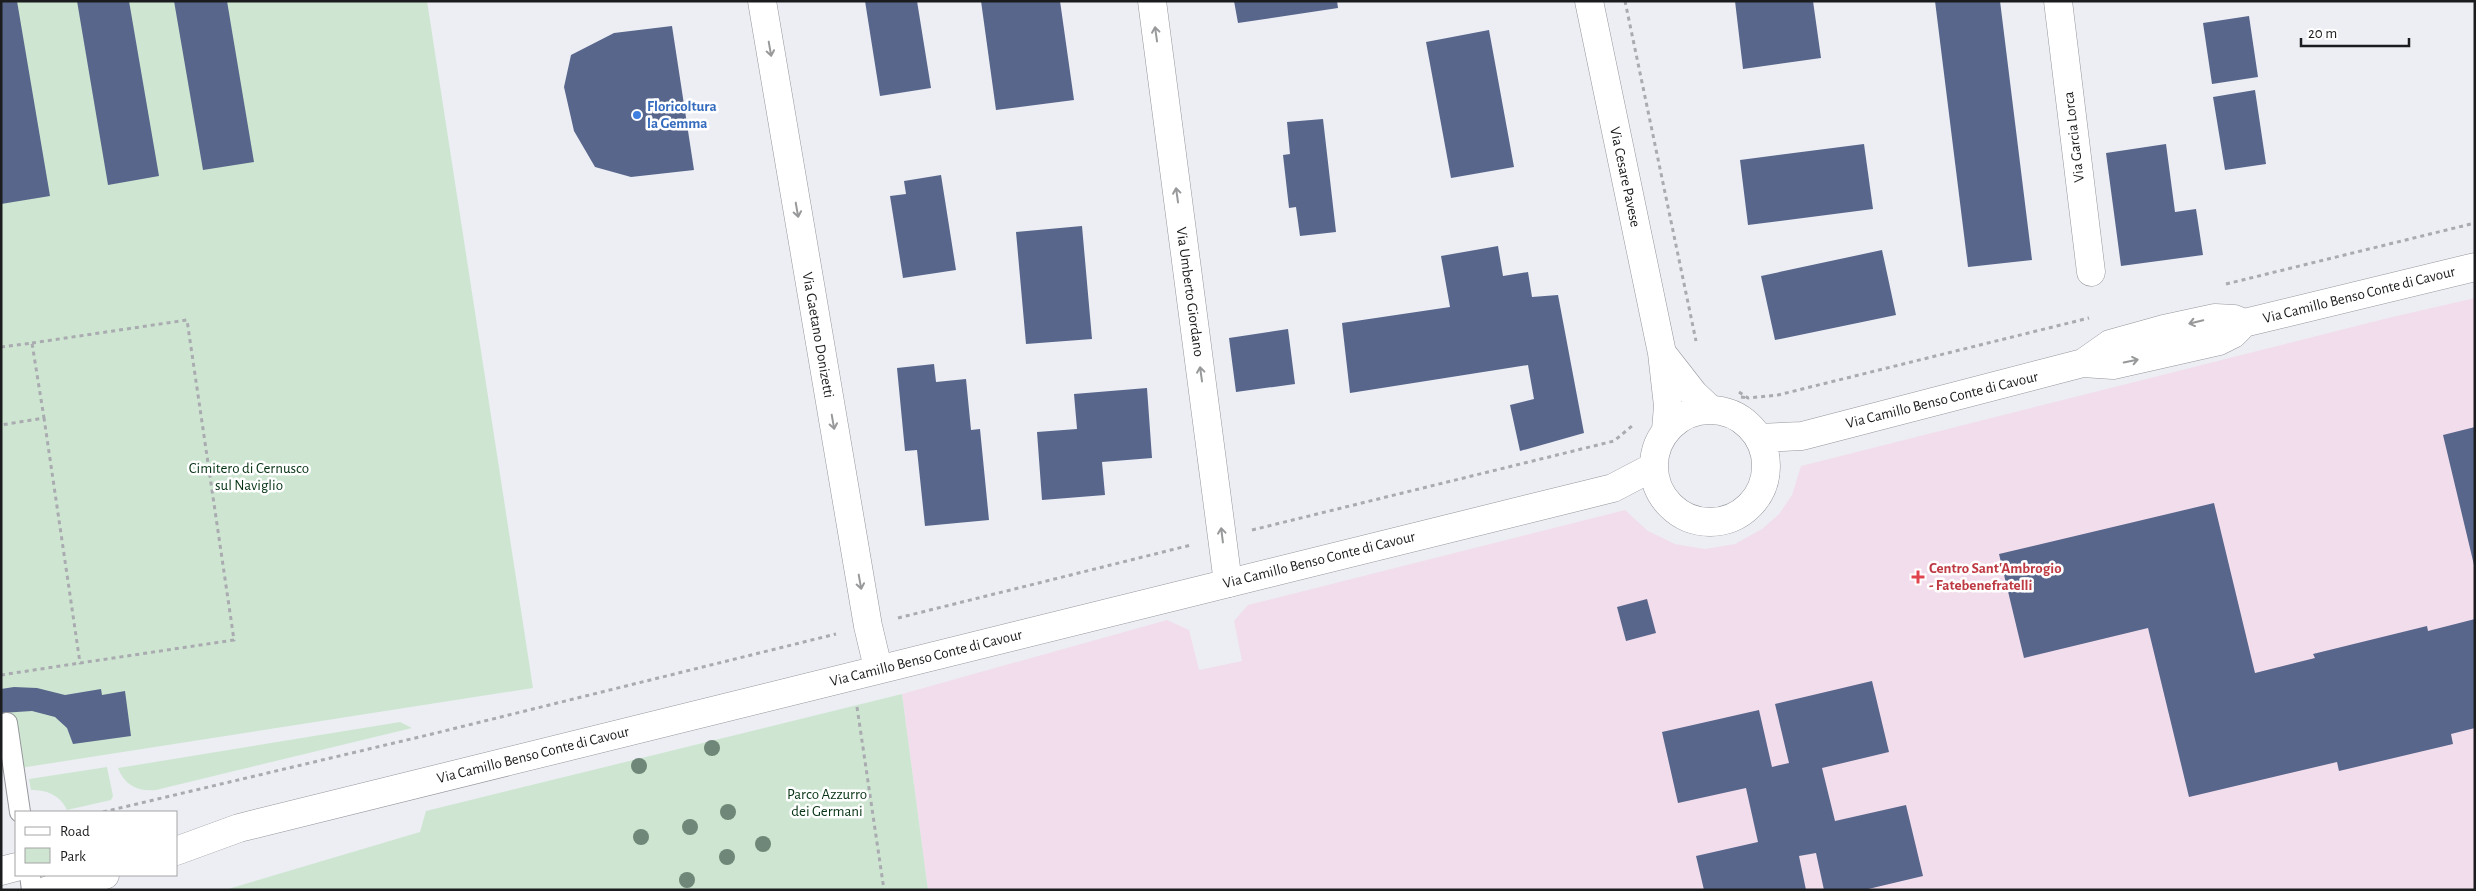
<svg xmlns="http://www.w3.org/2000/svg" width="2476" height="891" font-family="'Alegreya Sans',sans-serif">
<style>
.education{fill:#f2ddec}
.green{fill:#cee6d1}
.building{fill:#58668c}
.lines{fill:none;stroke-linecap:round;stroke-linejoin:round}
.lane-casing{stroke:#94969b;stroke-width:22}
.street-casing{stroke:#94969b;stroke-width:29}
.secondary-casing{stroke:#94969b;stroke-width:29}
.path{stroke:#a9abb0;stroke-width:3;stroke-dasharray:4 4;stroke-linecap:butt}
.lane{stroke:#fff;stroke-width:20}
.street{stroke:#fff;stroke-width:28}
.secondary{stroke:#fff;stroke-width:28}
.tree{fill:#6e8778}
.oneway{stroke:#98999a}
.shop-dot{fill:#3f7fe0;stroke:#fff;stroke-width:2}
.health-dot{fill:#e0444e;stroke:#fff;stroke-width:2}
.labels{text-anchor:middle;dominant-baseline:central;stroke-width:5;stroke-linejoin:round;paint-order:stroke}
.shop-label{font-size:15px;font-weight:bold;fill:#366cbe;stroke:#fff;text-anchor:start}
.street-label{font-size:15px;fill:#1b1c1e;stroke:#fff}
.park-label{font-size:15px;fill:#063313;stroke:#fff}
.health-label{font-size:15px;font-weight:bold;fill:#be3a42;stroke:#fff;text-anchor:start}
</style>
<rect width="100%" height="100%" fill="#eceef4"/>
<path class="education" d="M2475 298V890H928L902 694 1167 620 1189 630 1199 670 1242 661 1234 621 1248 605 1625 510 1648 531 1675 544 1705 549 1735 544 1762 529 1779 514 1792 495 1801 466 2388 318Z"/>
<path class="green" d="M1 1H427L533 688 1 771Z
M902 694 928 890H225L420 832 426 811Z
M400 722 412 728 156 790C138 792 124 785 118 768Z
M107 767 113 796 111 800 67 810C60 795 47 790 31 790L29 779Z"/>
<path class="building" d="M1 1H17L50 196 1 204Z
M77 1H129L159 176 108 185Z
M174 1H227L254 162 203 170Z
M865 1H917L931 88 880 96Z
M981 1H1060L1074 100 996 110Z
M1234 1H1337L1338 8 1238 23Z
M1735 1H1813L1821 58 1743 69Z
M1935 1H2000L2032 260 1968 267Z
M2249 16 2258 77 2212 84 2203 23Z
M672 26 694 170 631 177 595 167 574 131 564 87 571 55 614 33Z
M1489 30 1514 167 1451 178 1426 42Z
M2255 90 2266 164 2225 170 2213 97Z
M1323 119 1336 232 1300 236 1296 207 1289 208 1283 155 1290 154 1287 122Z
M1864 144 1873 209 1748 225 1740 160Z
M2166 144 2175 212 2196 209 2203 255 2121 266 2106 153Z
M941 175 956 270 903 278 890 196 906 194 904 181Z
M1082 226 1092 339 1026 344 1016 232Z
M1498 246 1503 276 1528 272 1532 297 1558 295 1584 433 1520 451 1510 405 1534 399 1528 365 1350 393 1342 323 1450 307 1441 256Z
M1882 250 1896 315 1775 340 1761 276Z
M1288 329 1295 384 1236 392 1229 338Z
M934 364 936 382 966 379 971 430 980 429 989 520 925 526 917 450 905 451 897 368Z
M1147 388 1152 458 1102 462 1105 495 1042 500 1037 432 1077 429 1074 394Z
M2475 427V565H2474L2443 435Z
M2214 503 2255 673 2315 658 2313 654 2427 626 2428 631 2475 619V728L2451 734 2453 744 2339 771 2337 762 2189 797 2148 628 2024 658 1999 554Z
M1647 599 1656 633 1626 641 1617 607Z
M1872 681 1889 752 1822 768 1835 821 1906 805 1923 876 1864 890H1824L1816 853 1799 856 1806 890H1704L1696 856 1758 842 1746 788 1678 803 1662 732 1759 710 1772 767 1789 763 1775 704Z
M14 687 37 688 65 695 101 689 102 695 125 691 131 736 73 744 67 728 55 717 32 711 1 713V689Z"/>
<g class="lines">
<g class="lane-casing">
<path id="lane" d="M7 723 20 812
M30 875 32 890"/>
</g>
<g class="street-casing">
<path id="street" d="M762 1 868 626 878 668
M1152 1 1228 583
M2058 1 2091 272"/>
</g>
<g class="secondary-casing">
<path id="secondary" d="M1589 1 1662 353 1668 406 1666 430
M1662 353 1694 394 1711 410
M2083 363 2110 344 2164 329 2215 318 2234 319 2244 323
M1654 466a56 56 0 1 1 112 0a56 56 0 1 1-112 0Z
M1759 438 1802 436 2083 363 2113 365 2219 341 2233 334 2244 323 2475 267
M176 851 239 828 1613 488 1653 467
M1 871 16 867
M48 890 105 875"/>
</g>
<path class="path" d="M1625 1 1696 341
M2226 284 2475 223
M32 343 187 320 234 640 80 663 44 418
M1 347 32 343 44 418 1 425
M1739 392 1748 398 1778 395 2089 318
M1741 397 1748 398
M1252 530 1614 441 1632 426
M898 618 1191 545
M1 675 80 663
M857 707 884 890
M103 812 432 734 836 634"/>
<use href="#lane" class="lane"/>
<use href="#street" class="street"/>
<use href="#secondary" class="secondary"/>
</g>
<g class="tree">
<circle cx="712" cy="748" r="8"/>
<circle cx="639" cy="766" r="8"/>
<circle cx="728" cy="812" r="8"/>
<circle cx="690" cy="827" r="8"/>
<circle cx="641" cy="837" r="8"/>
<circle cx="763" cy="844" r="8"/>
<circle cx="727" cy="857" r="8"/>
<circle cx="687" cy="880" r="8"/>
</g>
<defs><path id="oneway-shaft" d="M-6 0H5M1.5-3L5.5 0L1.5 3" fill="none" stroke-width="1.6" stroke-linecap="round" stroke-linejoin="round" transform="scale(1.25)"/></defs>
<g class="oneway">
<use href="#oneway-shaft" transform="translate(1156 34) rotate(-98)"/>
<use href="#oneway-shaft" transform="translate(770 49) rotate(80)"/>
<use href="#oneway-shaft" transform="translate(1177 195) rotate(-98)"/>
<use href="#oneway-shaft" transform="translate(797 210) rotate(80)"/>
<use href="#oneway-shaft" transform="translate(2196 322) rotate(167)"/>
<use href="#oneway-shaft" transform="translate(2131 361) rotate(-12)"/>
<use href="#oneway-shaft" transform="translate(1201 374) rotate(-98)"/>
<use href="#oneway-shaft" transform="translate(833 422) rotate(80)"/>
<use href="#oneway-shaft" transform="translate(1222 535) rotate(-97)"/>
<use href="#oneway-shaft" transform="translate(860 582) rotate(80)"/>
</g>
<circle class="shop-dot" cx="637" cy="115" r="5"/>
<path class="health-dot" d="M1915.5 569.5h5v5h5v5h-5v5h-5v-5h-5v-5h5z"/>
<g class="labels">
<g class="shop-label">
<text x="647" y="106">Floricoltura<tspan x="647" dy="17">la Gemma</tspan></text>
</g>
<g class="street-label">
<text transform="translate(2074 137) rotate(-97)">Via Garcia Lorca</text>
<text transform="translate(1625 177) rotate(78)">Via Cesare Pavese</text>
<text transform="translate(1190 292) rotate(82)">Via Umberto Giordano</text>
<text transform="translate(2359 295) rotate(-14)">Via Camillo Benso Conte di Cavour</text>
<text transform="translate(818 335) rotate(80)">Via Gaetano Donizetti</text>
<text transform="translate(1942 400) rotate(-14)">Via Camillo Benso Conte di Cavour</text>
<text transform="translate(1319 560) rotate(-14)">Via Camillo Benso Conte di Cavour</text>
<text transform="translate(926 658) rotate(-14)">Via Camillo Benso Conte di Cavour</text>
<text transform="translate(533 755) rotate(-14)">Via Camillo Benso Conte di Cavour</text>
</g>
<g class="park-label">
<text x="249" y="468">Cimitero di Cernusco<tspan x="249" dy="17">sul Naviglio</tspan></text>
<text x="827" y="794">Parco Azzurro<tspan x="827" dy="17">dei Germani</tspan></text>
</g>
<g class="health-label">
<text x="1929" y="568">Centro Sant'Ambrogio<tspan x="1929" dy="17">- Fatebenefratelli</tspan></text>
</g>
</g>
<rect width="2476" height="891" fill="none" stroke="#1b1c1e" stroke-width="5"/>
<rect x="15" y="811" width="162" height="65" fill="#ffffff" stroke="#a4a4a5"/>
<rect x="25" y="827" width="25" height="8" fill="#ffffff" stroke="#a4a4a5"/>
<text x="60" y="836" font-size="15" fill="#1b1c1e">Road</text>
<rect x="25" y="848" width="25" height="15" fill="#cee6d1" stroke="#a4a4a5"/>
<text x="60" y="861" font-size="15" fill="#1b1c1e">Park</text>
<path d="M2301 38v8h108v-8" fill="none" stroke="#1b1c1e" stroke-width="2.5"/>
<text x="2308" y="38" font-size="15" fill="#1b1c1e" stroke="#ffffff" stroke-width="4" paint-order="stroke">20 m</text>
</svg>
